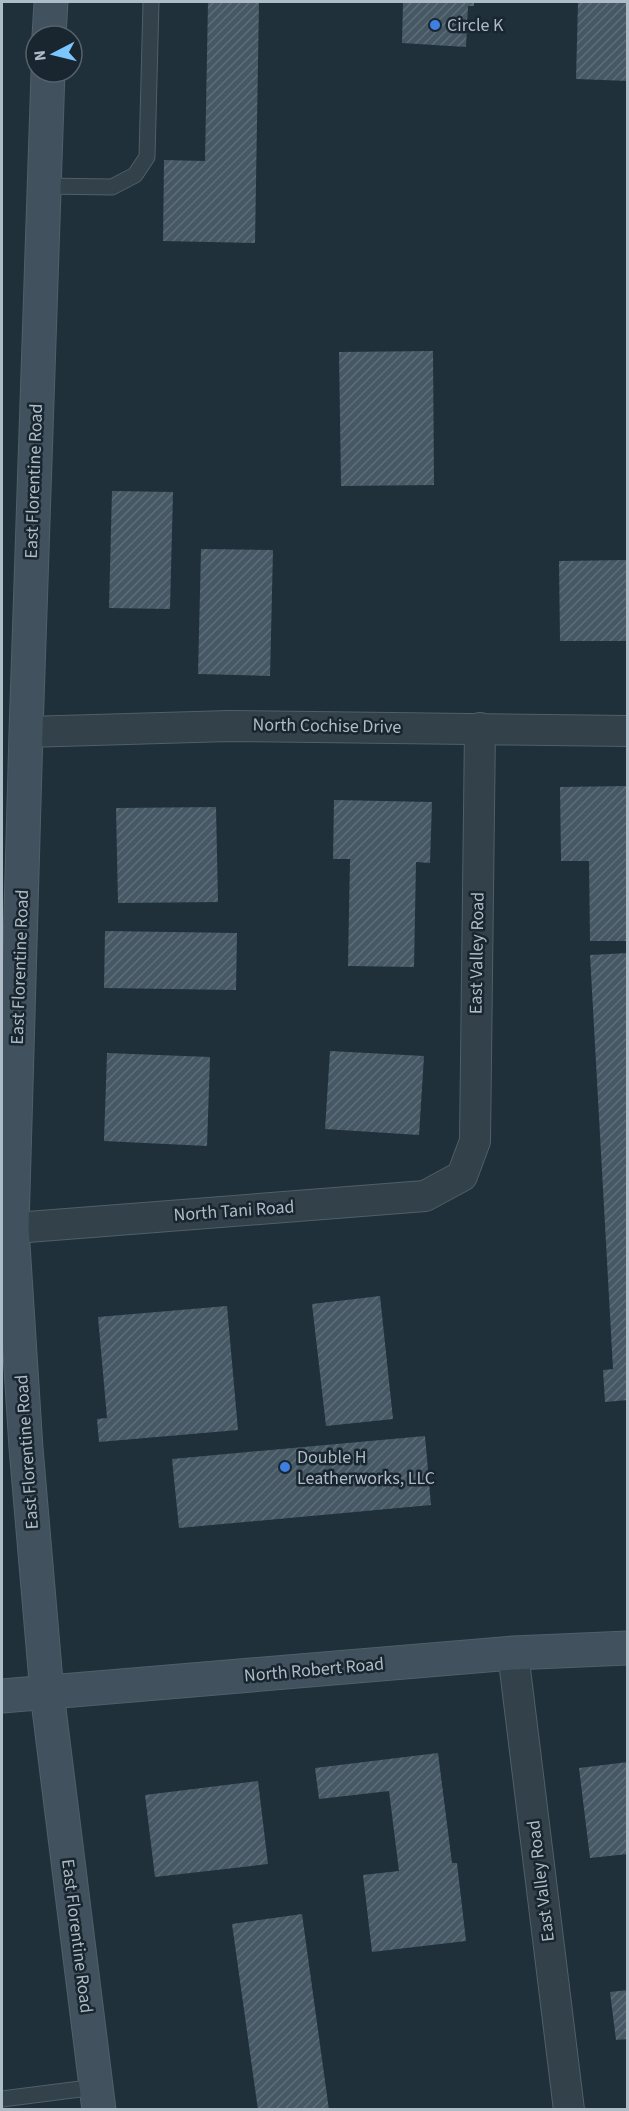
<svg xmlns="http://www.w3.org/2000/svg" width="629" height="2111" font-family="'Source Sans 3',sans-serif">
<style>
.building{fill:url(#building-hatch)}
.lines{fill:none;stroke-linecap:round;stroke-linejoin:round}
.lane-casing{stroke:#515f68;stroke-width:17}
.street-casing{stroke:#515f68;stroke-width:32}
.secondary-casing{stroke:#515f68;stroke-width:35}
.lane{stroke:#33414a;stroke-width:15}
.street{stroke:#33414a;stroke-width:30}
.secondary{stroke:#41515e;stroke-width:33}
.shop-dot{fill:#3f7fe0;stroke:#19262f;stroke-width:2}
.labels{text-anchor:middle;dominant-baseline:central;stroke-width:5;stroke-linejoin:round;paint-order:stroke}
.poi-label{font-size:18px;fill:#aebcc7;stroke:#19262f;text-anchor:start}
.street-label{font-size:18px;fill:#aebcc7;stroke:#19262f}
</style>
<defs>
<pattern id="building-hatch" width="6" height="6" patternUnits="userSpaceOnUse" patternTransform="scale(1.5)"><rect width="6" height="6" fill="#455864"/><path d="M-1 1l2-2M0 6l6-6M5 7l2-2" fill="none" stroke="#5d6e79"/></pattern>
</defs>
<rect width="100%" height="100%" fill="#1f303a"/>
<path class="building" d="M208 2H259L255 243 163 241 164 160 205 161Z
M403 2H474V6H468L466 47 402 43Z
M578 2H628V81L576 79Z
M433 351 434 485 341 486 339 352Z
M112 491 173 492 170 609 109 608Z
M201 549 273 550 270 676 198 674Z
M628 560V641H560L559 561Z
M628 786V941H590L589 861H561L560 787Z
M334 800 432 802 430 863 416 862 414 967 348 966 350 859H333Z
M216 807 218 902 118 903 116 808Z
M105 931 237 933 236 990 104 988Z
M628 953V1400L605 1402 603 1370 613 1369 590 955Z
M330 1051 424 1056 419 1135 325 1129Z
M107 1053 210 1057 207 1146 104 1141Z
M380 1296 393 1419 326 1426 312 1304Z
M227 1306 238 1430 99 1442 97 1419 107 1418 98 1317Z
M425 1436 431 1505 179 1528 172 1459Z
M438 1753 452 1863H457L466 1941 372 1952 363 1875 399 1871 389 1791 319 1799 315 1768Z
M628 1762V1854L590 1858 579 1768Z
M258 1781 268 1864 155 1877 145 1795Z
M302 1914 329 2110H258L232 1924Z
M628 1990V2039L616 2040 610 1992Z"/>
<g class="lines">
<g class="lane-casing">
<path id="lane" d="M44 186 112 187 135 175 147 157 151 2
M2 2099 96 2087"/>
</g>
<g class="street-casing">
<path id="street" d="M26 732 229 726 628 731
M2 1229 425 1196 462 1176 475 1141 480 728
M513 1653 569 2110"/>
</g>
<g class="secondary-casing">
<path id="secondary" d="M49 36 51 2
M48 72 26 732 12 1228 26 1448 47 1693 99 2110
M2 1696 513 1653 628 1648"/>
</g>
<use href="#lane" class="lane"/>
<use href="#street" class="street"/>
<use href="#secondary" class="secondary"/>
</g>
<g class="shop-dot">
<circle cx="435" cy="25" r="6"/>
<circle cx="285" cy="1467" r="6"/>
</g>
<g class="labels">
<g class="poi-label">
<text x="447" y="25">Circle K</text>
<text x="297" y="1457">Double H<tspan x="297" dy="21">Leatherworks, LLC</tspan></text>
</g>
<g class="street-label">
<text transform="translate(34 481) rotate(-88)">East Florentine Road</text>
<text transform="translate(327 726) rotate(1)">North Cochise Drive</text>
<text transform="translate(477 953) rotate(-89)">East Valley Road</text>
<text transform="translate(20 967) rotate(-88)">East Florentine Road</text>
<text transform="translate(234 1211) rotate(-4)">North Tani Road</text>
<text transform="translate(27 1452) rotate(-94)">East Florentine Road</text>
<text transform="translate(314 1670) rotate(-5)">North Robert Road</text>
<text transform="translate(541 1881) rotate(-97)">East Valley Road</text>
<text transform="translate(77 1936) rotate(83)">East Florentine Road</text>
</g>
</g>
<rect width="629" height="2111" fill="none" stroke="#aebcc7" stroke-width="6"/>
<g transform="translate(54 54) rotate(263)"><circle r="28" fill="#19262f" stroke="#55626c" stroke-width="1.5"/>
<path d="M0-4.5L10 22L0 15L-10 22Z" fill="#7bc6fe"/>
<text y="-9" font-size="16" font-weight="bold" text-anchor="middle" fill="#aebcc7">N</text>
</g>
</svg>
